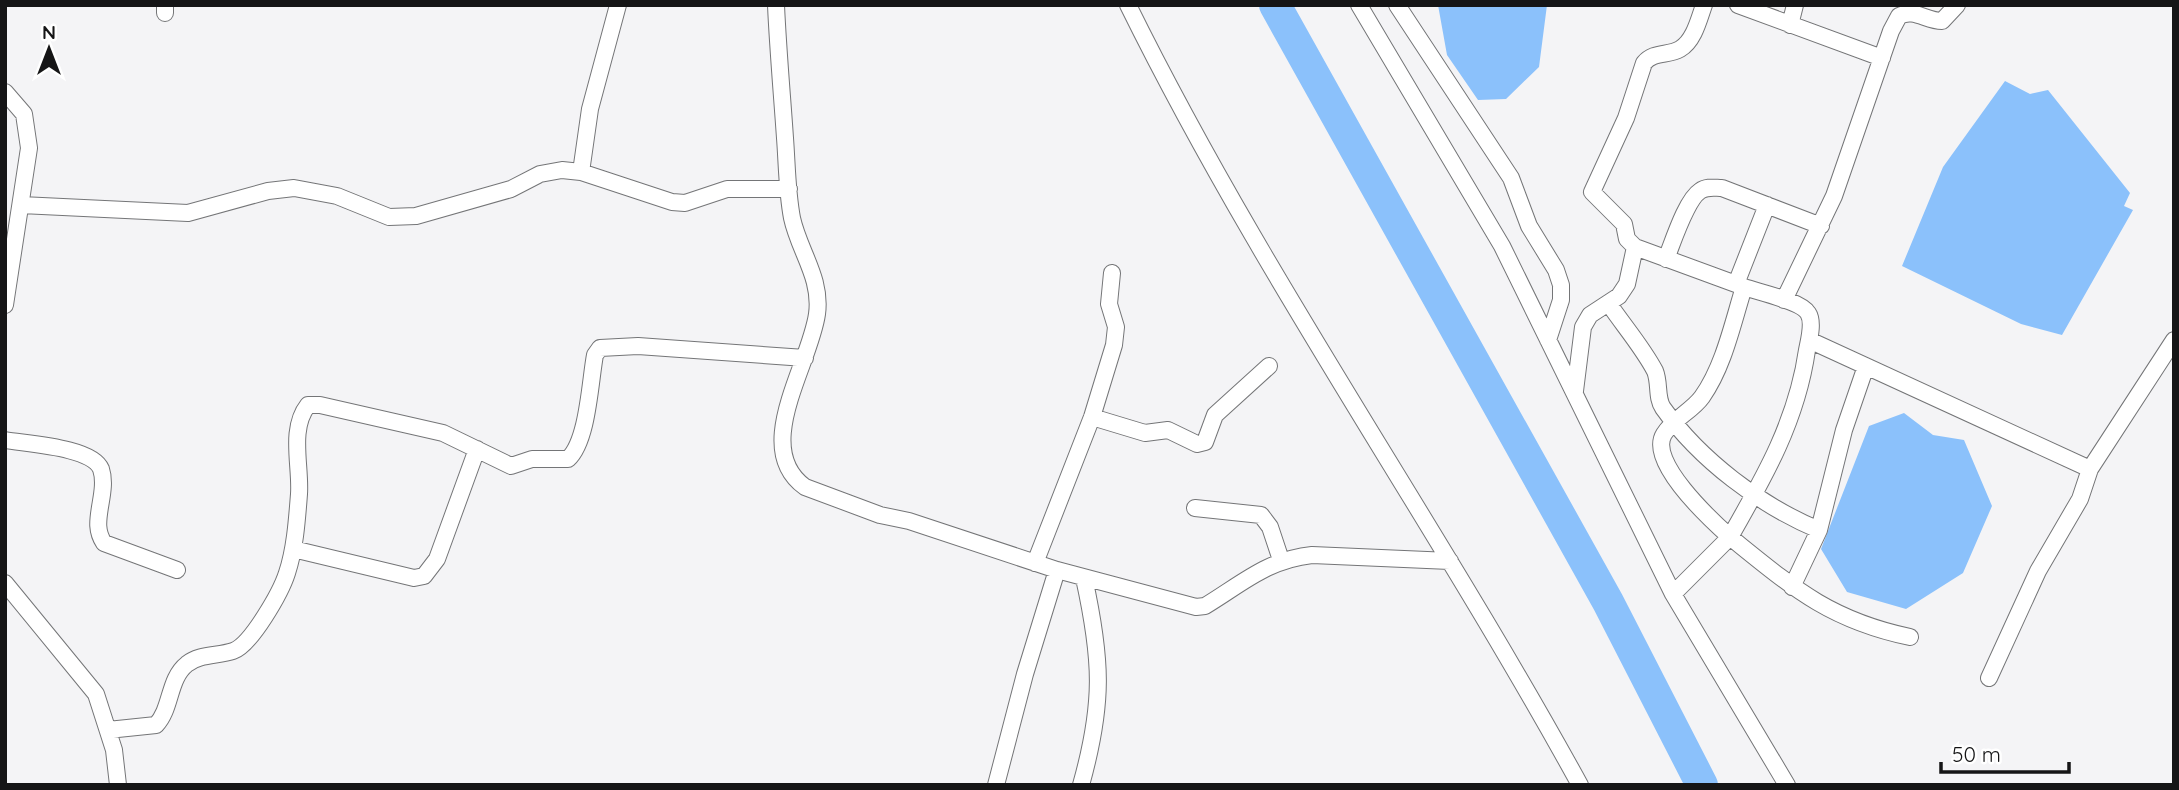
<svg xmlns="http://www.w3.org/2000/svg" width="2179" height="790" font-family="Quicksand,sans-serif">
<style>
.water{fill:#8bc1fb}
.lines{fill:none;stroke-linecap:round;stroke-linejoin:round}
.river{stroke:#8bc1fb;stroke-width:32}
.minor-casing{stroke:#747577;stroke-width:18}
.minor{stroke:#fff;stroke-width:16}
</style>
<rect width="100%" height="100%" fill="#f4f4f6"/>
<path class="water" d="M1438 5H1547L1539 67 1506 99 1478 100 1447 55Z
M2005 81 2030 94 2048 90 2130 193 2124 206 2133 210 2062 335 2021 324 1902 266 1943 167Z
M1904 413 1933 435 1964 440 1992 506 1963 573 1906 609 1847 592 1821 549 1869 426Z"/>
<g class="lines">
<path class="river" d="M1275 5 1608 602 1702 785"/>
<g class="minor-casing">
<path id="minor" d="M776 5C778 50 782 94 785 138 787 164 787 192 792 218 799 251 822 278 817 314 810 365 751 448 805 487L880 515 909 521 1057 570 1196 607 1205 606C1243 583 1267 560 1312 555L1450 561
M1128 5C1261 275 1435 521 1580 785
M1359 5 1502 246 1673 594 1787 785
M1397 5 1511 178 1529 226 1556 270 1561 285V300L1548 340
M1704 5C1699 19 1694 41 1680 49 1668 56 1654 51 1644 63L1626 118 1592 192 1624 224 1627 239 1635 247 1744 287
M1738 5 1882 58
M165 13V5
M1790 25 1795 5
M5 92 24 114 29 148 5 305
M581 172 590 109 618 5
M21 205 188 213 268 191 294 188 337 196 389 217 416 216 511 189 540 174 562 170 581 172 672 202 685 203 727 189H789
M1666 259C1673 242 1686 200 1700 191 1707 186 1715 188 1722 188L1821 226
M1736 284 1767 205
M1784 300 1834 196 1891 31 1899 16C1914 8 1926 21 1942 21L1957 5
M1609 304C1624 326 1643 348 1655 371 1660 383 1656 398 1663 408 1700 460 1761 506 1819 530
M1809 340 2090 469
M1575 391 1583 327 1590 315 1619 296 1627 284 1635 247
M1092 417 1145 433 1168 430 1197 444 1205 442 1215 415 1269 366
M5 440C27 444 92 447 101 469 105 481 102 495 100 507 98 520 96 531 104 543L177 570
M1195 508 1261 515 1270 527 1281 560
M293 549 414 578 424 576 437 559 477 449
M1035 563 1092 417 1114 345 1116 327 1109 304 1112 273
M5 583 96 694 114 750 118 785
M1792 587 1819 530 1844 430 1866 366
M1673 594 1730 537C1711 520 1647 461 1664 434 1673 419 1692 411 1702 397 1724 366 1733 322 1744 287 1758 292 1801 301 1808 313 1814 322 1809 340 1807 350 1797 420 1765 476 1730 537 1792 587 1829 620 1910 637
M1989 678 2038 571 2080 499 2090 469 2174 340
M108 730 156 725C172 708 168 679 187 664 199 654 218 656 233 651 251 645 281 592 287 573 295 549 297 520 299 494 301 466 289 429 308 405H320L443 433 511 466 532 459H568C588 441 590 381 595 355L600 348 638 346 805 358
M996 785 1025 674 1057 570
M1081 785C1104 703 1102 660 1084 578"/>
</g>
<use href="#minor" class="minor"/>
</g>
<rect width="2179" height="790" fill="none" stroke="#151516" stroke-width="14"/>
<g transform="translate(49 49)" stroke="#ffffff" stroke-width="5" paint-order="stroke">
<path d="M0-5L12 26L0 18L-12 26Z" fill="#151516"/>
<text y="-10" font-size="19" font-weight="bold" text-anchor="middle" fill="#151516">N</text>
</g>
<path d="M1941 762v10h128v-10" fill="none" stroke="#151516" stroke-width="3.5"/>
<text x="1952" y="762" font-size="21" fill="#151516" stroke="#ffffff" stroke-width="5" paint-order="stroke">50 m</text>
</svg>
